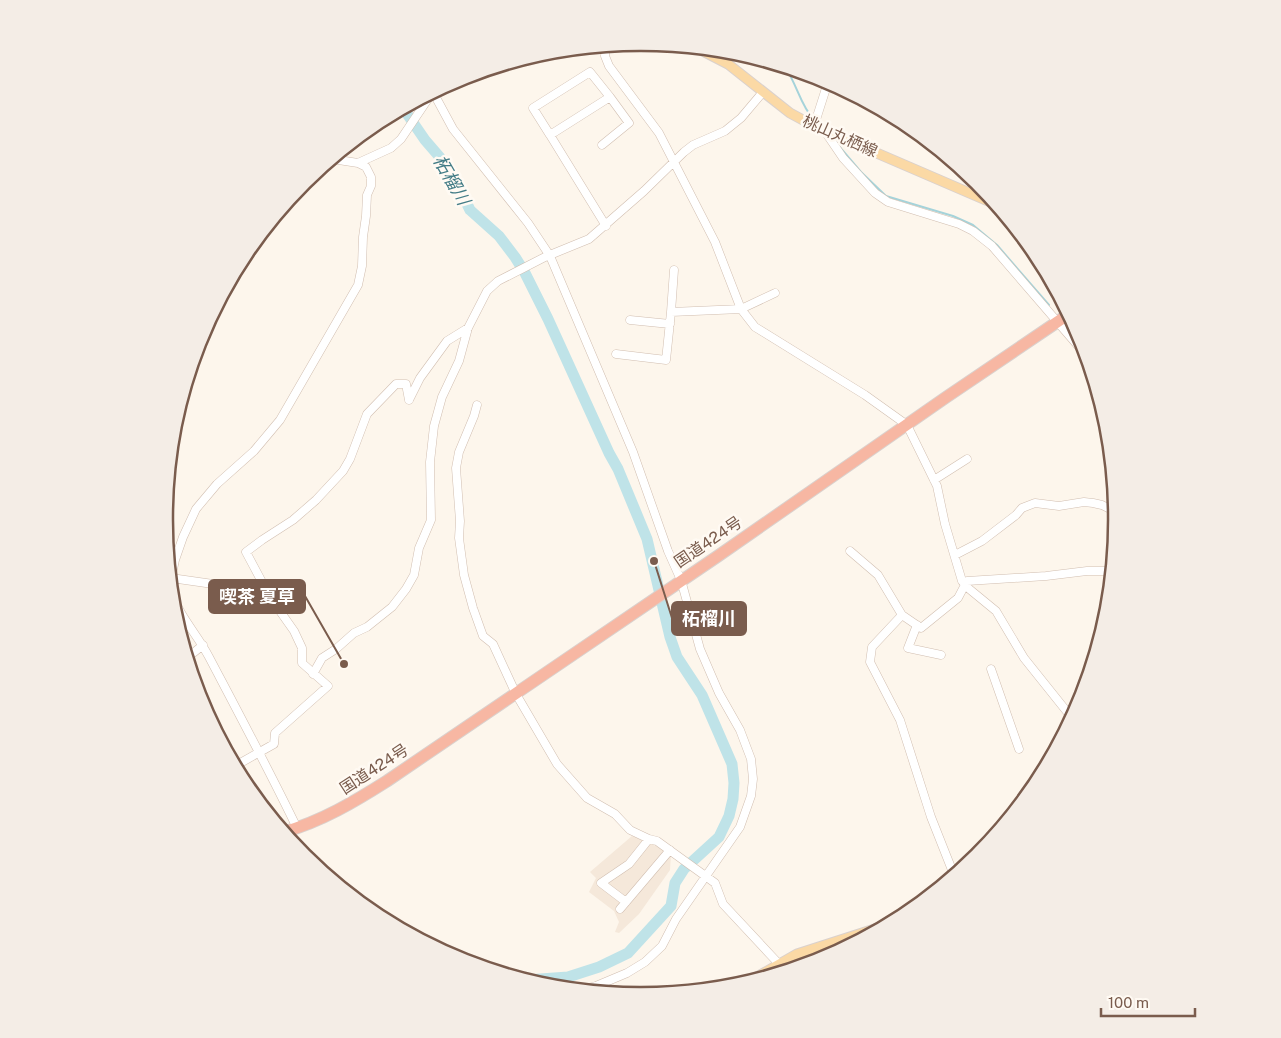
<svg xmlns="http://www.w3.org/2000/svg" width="1281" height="1038" font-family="'Public Sans','Noto Sans JP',sans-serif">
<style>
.residential{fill:#f5e8da}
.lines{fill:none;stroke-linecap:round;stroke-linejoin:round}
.stream{stroke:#a5d3da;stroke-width:2}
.river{stroke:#bfe3e8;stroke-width:11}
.minor-casing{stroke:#d1beb0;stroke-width:9}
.major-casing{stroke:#dad1cd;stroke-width:11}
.highway-casing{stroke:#dad1cd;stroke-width:13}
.minor{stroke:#fff;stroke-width:8}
.major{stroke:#fbd9a5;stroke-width:9}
.highway{stroke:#f7b7a3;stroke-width:11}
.labels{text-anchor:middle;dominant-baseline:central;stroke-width:5;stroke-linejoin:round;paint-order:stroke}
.street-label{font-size:16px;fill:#7a5c4d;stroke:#fffaf3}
.water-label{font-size:18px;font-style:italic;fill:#437c86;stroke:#fffaf3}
.rim{fill:none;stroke:#7a5c4d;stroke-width:2.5}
.leader{fill:none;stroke:#7a5c4d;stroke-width:2}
.callout-dot{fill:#7a5c4d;stroke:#fffaf3;stroke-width:2}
.callout{fill:#7a5c4d;stroke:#7a5c4d;stroke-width:2}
.callout-label{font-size:18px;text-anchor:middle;font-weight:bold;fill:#fff}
</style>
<rect width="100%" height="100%" fill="#fdf6ec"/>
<path class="residential" d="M632 836 645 840 671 854 670 870 639 914 619 933 615 932 619 922 614 911 589 892 596 878 590 872Z"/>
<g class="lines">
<path class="stream" d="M785 67C797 84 800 105 814 120
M838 145 861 172 886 196 953 216 973 225 997 245 1049 305
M1075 334 1083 346"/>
<path class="river" d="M403 108 425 140 450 169 470 210 499 236 515 257 525 273 548 319 609 453 618 469 647 539 670 637 677 657 702 695 732 764 734 783 733 799 729 816 719 837 684 869 675 883 671 906 628 953 599 967 568 977 527 980"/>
<g class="minor-casing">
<path id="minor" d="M606 46 605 56 609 66 659 133 715 242 741 309 755 327 865 395 907 425 937 486 945 524 962 581 968 588 996 611 1024 658 1072 718
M433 92 453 129 528 223 550 256 633 452 668 551 681 580 700 649 719 693 740 730 751 759 753 779 751 796 740 827 676 919 662 946 645 962 627 973 596 986 580 990
M814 126 828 82
M824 130 843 158 875 193 888 202 959 224 973 231 992 246 1086 355
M550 135 533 108 590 72 610 97 550 135 606 226
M602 145 629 123 610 97
M332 159 358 163 391 148 401 139 432 93
M671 312 674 270
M630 320 670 324
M616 354 666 360 671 312 741 309 775 293
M409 400 420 378 447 341 468 328
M477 405 474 416 459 452 456 468 460 521 459 538 464 575 473 608 483 636 493 644 516 694 557 764 587 798 615 814 630 830 649 839 657 841 715 883 723 904 779 964 777 973
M934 480 967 459
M164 516 167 532 166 542
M850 551 878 575 902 615
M955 555 982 541 1016 515 1022 508 1035 503 1059 506 1084 502 1093 503 1102 505 1116 512
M170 576 171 578 234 587 245 600 264 585
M171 588 172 574 175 560 183 537 196 509 217 484 254 451 280 420 358 285 362 266 363 237 366 216 367 195 371 186V177L366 167 358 163
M171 591C179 616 197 634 209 657 239 714 269 770 297 828
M917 625 908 648 941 655
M187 658 203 645
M991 669 1019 749
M313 674 322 658 336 649 354 633 367 627 392 607 406 589 414 575 419 548 431 520 430 462 434 426 442 397 459 361 468 328 487 291 498 281 545 257 589 239 644 191 684 152 693 145 725 131 741 118 763 92
M235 766 274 744 275 733 328 686 302 663V648L294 631 270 597 246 552 262 540 293 520 316 500 343 471 350 459 367 414 396 384H406L409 400
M954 875 931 817 900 720 870 662 872 647 902 615 921 628 958 598 967 581 1046 576 1087 571H1112
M626 902 601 883 629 864 649 839
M620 909 670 850"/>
</g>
<g class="major-casing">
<path id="major" d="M697 48 728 64 790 113 814 126 995 204
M748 982 797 954 887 925"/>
</g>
<g class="highway-casing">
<path id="highway" d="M284 832C322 821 354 802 387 781L718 556 945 398 1069 314"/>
</g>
<use href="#minor" class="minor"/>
<use href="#major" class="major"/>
<use href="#highway" class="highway"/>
</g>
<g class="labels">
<g class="street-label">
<text transform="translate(840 136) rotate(24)">桃山丸栖線</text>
<text transform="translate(708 542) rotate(-34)">国道424号</text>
<text transform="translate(374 769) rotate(-33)">国道424号</text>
</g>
<g class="water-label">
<text transform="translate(452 180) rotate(60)">柘榴川</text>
</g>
</g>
<path d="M0 0H1281V1038H0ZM640 51H641A467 467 0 0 1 1108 518V520A467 467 0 0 1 641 987H640A467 467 0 0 1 173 520V518A467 467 0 0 1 640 51Z" fill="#f4ede6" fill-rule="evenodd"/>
<path class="rim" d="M640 51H641A467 467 0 0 1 1108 518V520A467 467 0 0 1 641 987H640A467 467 0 0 1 173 520V518A467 467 0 0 1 640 51Z"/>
<path class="leader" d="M344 664L305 596M654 561L672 618"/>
<g class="callout-dot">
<circle cx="344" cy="664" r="5"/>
<circle cx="654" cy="561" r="5"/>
</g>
<g class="callout">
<rect x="209" y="580" width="96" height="33" rx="5"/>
<rect x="672" y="602" width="74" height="33" rx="5"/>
</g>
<g class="callout-label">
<text x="257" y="603">喫茶 夏草</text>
<text x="709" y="625">柘榴川</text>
</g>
<path d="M1101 1008v8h94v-8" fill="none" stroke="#7a5c4d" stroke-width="2.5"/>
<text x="1108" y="1008" font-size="15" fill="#7a5c4d" stroke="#fffaf3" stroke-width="4" paint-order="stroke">100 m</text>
</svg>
